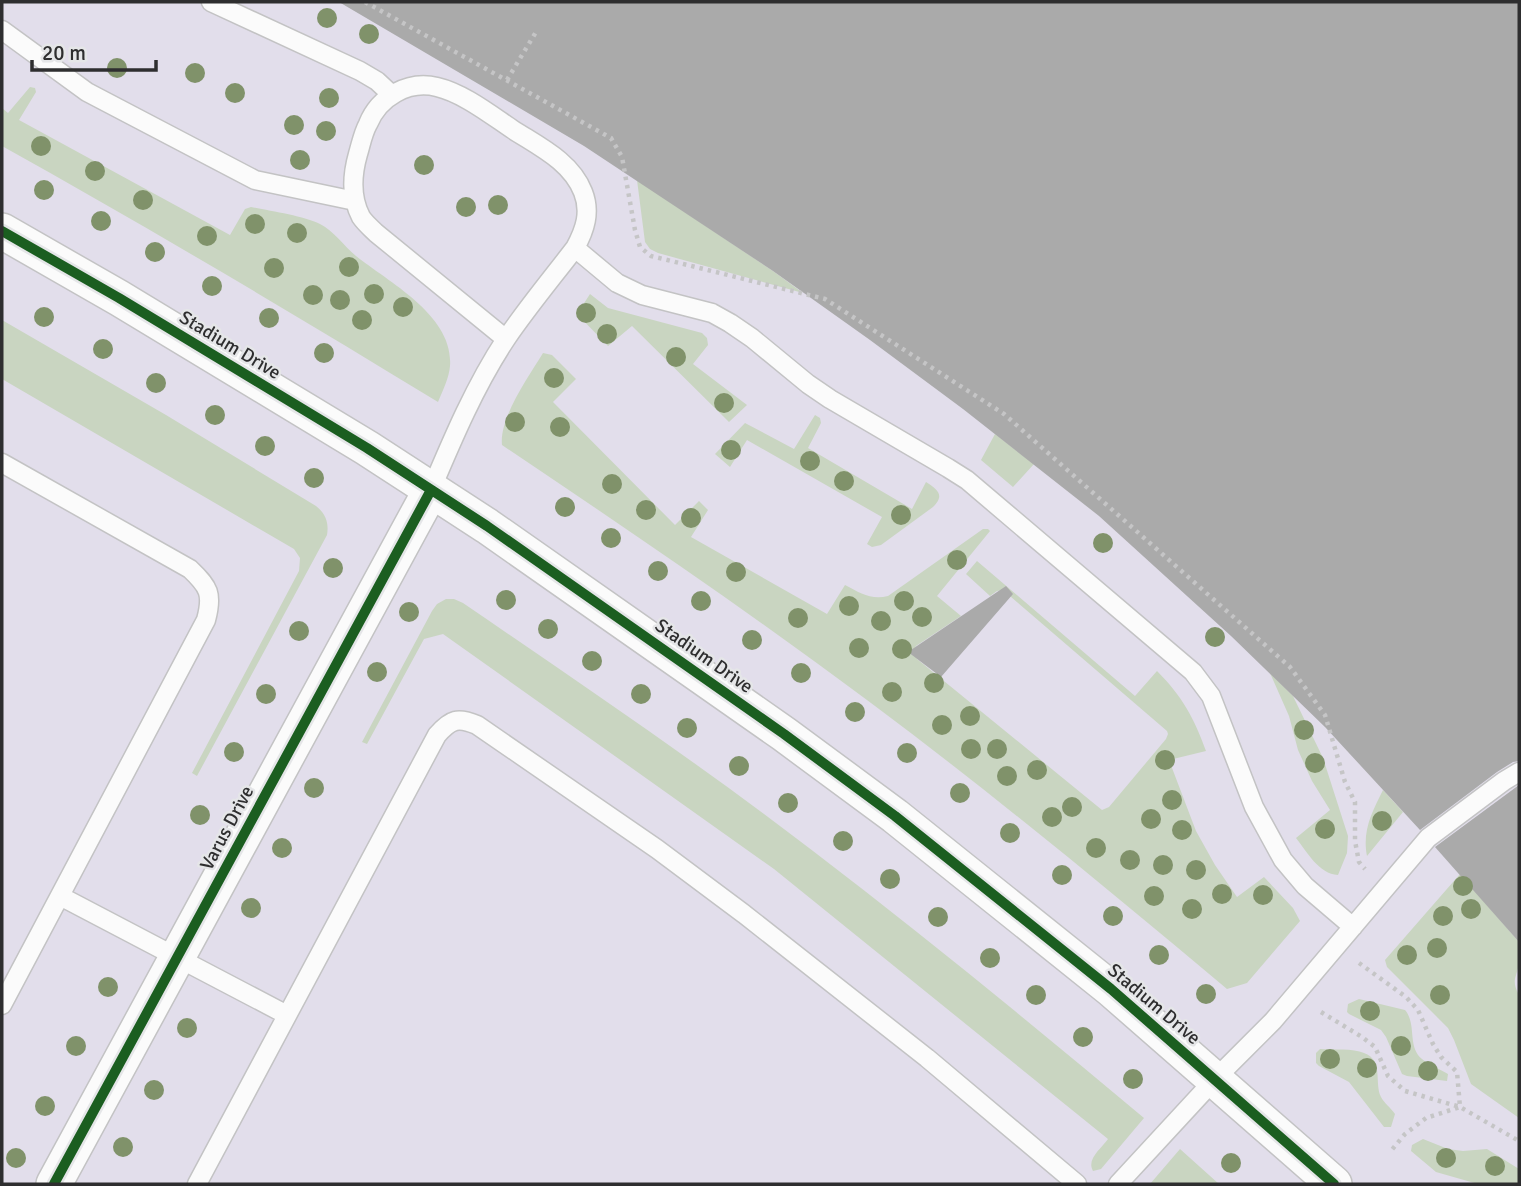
<svg xmlns="http://www.w3.org/2000/svg" width="1521" height="1186" font-family="Signika,sans-serif">
<style>
.commercial{fill:#e2deeb}
.green{fill:#c9d5c1}
.building{fill:#aaa}
.lines{fill:none;stroke-linecap:round;stroke-linejoin:round}
.service-casing{stroke:#c3c3c4;stroke-width:21}
.minor-casing{stroke:#c3c3c4;stroke-width:38}
.path{stroke:#c5c5c6;stroke-width:4.5;stroke-dasharray:3.5 5;stroke-linecap:butt}
.service{stroke:#fbfbfb;stroke-width:18}
.minor{stroke:#fbfbfb;stroke-width:35}
.cycleway-casing{stroke:#e5e6e8;stroke-width:15}
.cycleway{stroke:#1b5e20;stroke-width:10}
.tree{fill:#80926a}
.labels{text-anchor:middle;dominant-baseline:central;stroke-width:5;stroke-linejoin:round;paint-order:stroke}
.street-label{font-size:19px;fill:#2e2e2f;stroke:#e5e6e8}
</style>
<rect width="100%" height="100%" fill="#e6e6e7"/>
<path class="commercial" d="M2 2H1519V1184H2Z"/>
<path class="green" d="M30 87 35 88 36 92 19 120 230 235 245 209 251 207C270 211 304 216 320 224 333 230 344 246 356 256 390 283 454 316 450 366 449 378 443 390 438 402 294 314 149 228 2 146V108L8 113Z
M637 180 773 271 803 293 658 253 650 249 645 242Z
M590 294 608 308 702 333 707 338 708 345 693 364 747 405 729 422 632 326 608 346 577 314Z
M2 320 166 415 316 506C326 514 329 523 327 535L197 776 192 773 299 571 300 558 294 549 2 379Z
M543 353 552 355 576 379 553 402 675 525 699 501 708 510 691 537 827 614 845 585C860 593 871 600 888 596L983 529H988L990 531 937 596 961 616 916 646 914 649 917 659 1102 810 1109 807 1166 739 1168 734 1167 731 1003 590 997 591 990 596 966 574 977 561 1135 696 1157 671C1182 696 1194 718 1206 751L1169 760 1196 831 1215 865 1237 897 1264 877 1293 908 1300 921 1247 983 1227 989C1110 891 993 794 871 703 751 613 627 529 502 445 499 418 529 376 543 353Z
M815 415 820 418 821 423 808 448 912 509 926 482C938 490 945 495 933 507L881 545 872 547 867 544 882 517 747 440 730 467 715 454 745 423 794 449Z
M995 434 1034 464 1013 487 981 460Z
M446 599H454L463 603C581 684 700 764 813 851 926 937 1035 1027 1144 1118L1101 1169 1093 1171C1086 1159 1102 1148 1108 1139L774 869 443 634 424 639 367 744 362 742 432 611 437 604Z
M1270 673 1293 696 1323 758 1348 836 1347 853 1338 875C1319 874 1307 852 1296 838L1330 810 1312 781 1298 750 1289 716Z
M1383 790 1403 812 1367 856C1362 831 1372 812 1383 790Z
M1460 874 1519 942C1519 948 1520 955 1519 961 1518 977 1510 979 1519 995V1118L1471 1084 1454 1040 1448 1028 1387 967 1385 960Z
M1359 999 1405 1010C1417 1024 1407 1047 1422 1059 1429 1065 1440 1069 1448 1074L1447 1081 1407 1076 1402 1074 1386 1037 1381 1030 1349 1014 1347 1012 1348 1004Z
M1320 1049C1333 1050 1353 1048 1364 1053 1384 1060 1374 1083 1381 1097 1384 1103 1391 1108 1395 1114L1391 1127H1384L1349 1082 1319 1066 1316 1063V1053Z
M1423 1139 1448 1149 1463 1151 1487 1149 1519 1169V1184H1478L1436 1172 1411 1151 1412 1145Z
M1180 1149 1219 1184H1150Z"/>
<path class="building" d="M339 2H1519V761L1513 762 1497 772 1420 830 1325 727 1231 636 1099 516 963 409 870 340 773 271 584 146Z
M1006 586 1013 594 941 677 908 652Z
M1519 785V942L1435 847Z"/>
<g class="lines">
<g class="service-casing">
<path id="service" d="M211 2 360 71 377 81 392 95
M2 30 87 92 255 180 355 201
M575 248 617 283 642 295 712 313 730 323 752 338 808 384 830 399 948 468 967 480 1193 672 1211 696 1254 807 1283 860 1305 886 1353 927
M2 463 190 569C209 587 213 594 206 620L2 1005
M431 490C453 438 475 386 506 339 527 308 552 278 575 248 585 230 591 212 583 192 571 161 538 146 512 129 491 115 463 93 437 87 408 80 379 97 368 124 363 133 361 144 358 154 352 175 351 198 361 217 365 223 371 228 376 233L506 339
M60 896 287 1015
M197 1184 437 735C451 719 458 717 477 725L657 849 744 914 927 1058 1077 1184
M1118 1184 1215 1079 1273 1021 1428 838 1504 781 1519 772"/>
</g>
<g class="minor-casing">
<path id="minor" d="M2 231 119 298 367 448 487 526 784 734 895 816 1111 989 1334 1184
M54 1184 431 490"/>
</g>
<path class="path" d="M365 2 611 138 622 157 635 230 640 247 651 256 825 299 1004 414 1290 667 1325 715 1345 782 1355 802V841L1359 862 1365 869
M507 80 536 32
M1359 963 1406 997 1418 1010 1433 1044 1441 1057 1457 1072 1460 1107 1426 1118 1405 1134 1390 1152
M1321 1012 1362 1037 1375 1047 1388 1076 1405 1091 1460 1107 1519 1141"/>
<use href="#service" class="service"/>
<use href="#minor" class="minor"/>
<g class="cycleway-casing">
<path id="cycleway" d="M2 231 119 298 367 448 487 526 784 734 895 816 1111 989 1334 1184
M54 1184 431 490"/>
</g>
<use href="#cycleway" class="cycleway"/>
</g>
<g class="tree">
<circle cx="327" cy="18" r="10"/>
<circle cx="369" cy="34" r="10"/>
<circle cx="117" cy="68" r="10"/>
<circle cx="195" cy="73" r="10"/>
<circle cx="235" cy="93" r="10"/>
<circle cx="329" cy="98" r="10"/>
<circle cx="294" cy="125" r="10"/>
<circle cx="326" cy="131" r="10"/>
<circle cx="41" cy="146" r="10"/>
<circle cx="300" cy="160" r="10"/>
<circle cx="424" cy="165" r="10"/>
<circle cx="95" cy="171" r="10"/>
<circle cx="44" cy="190" r="10"/>
<circle cx="143" cy="200" r="10"/>
<circle cx="498" cy="205" r="10"/>
<circle cx="466" cy="207" r="10"/>
<circle cx="101" cy="221" r="10"/>
<circle cx="255" cy="224" r="10"/>
<circle cx="297" cy="233" r="10"/>
<circle cx="207" cy="236" r="10"/>
<circle cx="155" cy="252" r="10"/>
<circle cx="349" cy="267" r="10"/>
<circle cx="274" cy="268" r="10"/>
<circle cx="212" cy="286" r="10"/>
<circle cx="374" cy="294" r="10"/>
<circle cx="313" cy="295" r="10"/>
<circle cx="340" cy="300" r="10"/>
<circle cx="403" cy="307" r="10"/>
<circle cx="586" cy="313" r="10"/>
<circle cx="44" cy="317" r="10"/>
<circle cx="269" cy="318" r="10"/>
<circle cx="362" cy="320" r="10"/>
<circle cx="607" cy="334" r="10"/>
<circle cx="103" cy="349" r="10"/>
<circle cx="324" cy="353" r="10"/>
<circle cx="676" cy="357" r="10"/>
<circle cx="554" cy="378" r="10"/>
<circle cx="156" cy="383" r="10"/>
<circle cx="724" cy="403" r="10"/>
<circle cx="215" cy="415" r="10"/>
<circle cx="515" cy="422" r="10"/>
<circle cx="560" cy="427" r="10"/>
<circle cx="265" cy="446" r="10"/>
<circle cx="731" cy="450" r="10"/>
<circle cx="810" cy="461" r="10"/>
<circle cx="314" cy="478" r="10"/>
<circle cx="844" cy="481" r="10"/>
<circle cx="612" cy="484" r="10"/>
<circle cx="565" cy="507" r="10"/>
<circle cx="646" cy="510" r="10"/>
<circle cx="901" cy="515" r="10"/>
<circle cx="691" cy="518" r="10"/>
<circle cx="611" cy="538" r="10"/>
<circle cx="1103" cy="543" r="10"/>
<circle cx="957" cy="560" r="10"/>
<circle cx="333" cy="568" r="10"/>
<circle cx="658" cy="571" r="10"/>
<circle cx="736" cy="572" r="10"/>
<circle cx="506" cy="600" r="10"/>
<circle cx="701" cy="601" r="10"/>
<circle cx="904" cy="601" r="10"/>
<circle cx="849" cy="606" r="10"/>
<circle cx="409" cy="612" r="10"/>
<circle cx="922" cy="617" r="10"/>
<circle cx="798" cy="618" r="10"/>
<circle cx="881" cy="621" r="10"/>
<circle cx="548" cy="629" r="10"/>
<circle cx="299" cy="631" r="10"/>
<circle cx="1215" cy="637" r="10"/>
<circle cx="752" cy="640" r="10"/>
<circle cx="859" cy="648" r="10"/>
<circle cx="902" cy="649" r="10"/>
<circle cx="592" cy="661" r="10"/>
<circle cx="377" cy="672" r="10"/>
<circle cx="801" cy="673" r="10"/>
<circle cx="934" cy="683" r="10"/>
<circle cx="892" cy="692" r="10"/>
<circle cx="266" cy="694" r="10"/>
<circle cx="641" cy="694" r="10"/>
<circle cx="855" cy="712" r="10"/>
<circle cx="970" cy="716" r="10"/>
<circle cx="942" cy="725" r="10"/>
<circle cx="687" cy="728" r="10"/>
<circle cx="1304" cy="730" r="10"/>
<circle cx="971" cy="749" r="10"/>
<circle cx="997" cy="749" r="10"/>
<circle cx="234" cy="752" r="10"/>
<circle cx="907" cy="753" r="10"/>
<circle cx="1165" cy="760" r="10"/>
<circle cx="1315" cy="763" r="10"/>
<circle cx="739" cy="766" r="10"/>
<circle cx="1037" cy="770" r="10"/>
<circle cx="1007" cy="776" r="10"/>
<circle cx="314" cy="788" r="10"/>
<circle cx="960" cy="793" r="10"/>
<circle cx="1172" cy="800" r="10"/>
<circle cx="788" cy="803" r="10"/>
<circle cx="1072" cy="807" r="10"/>
<circle cx="200" cy="815" r="10"/>
<circle cx="1052" cy="817" r="10"/>
<circle cx="1151" cy="819" r="10"/>
<circle cx="1382" cy="821" r="10"/>
<circle cx="1325" cy="829" r="10"/>
<circle cx="1182" cy="830" r="10"/>
<circle cx="1010" cy="833" r="10"/>
<circle cx="843" cy="841" r="10"/>
<circle cx="282" cy="848" r="10"/>
<circle cx="1096" cy="848" r="10"/>
<circle cx="1130" cy="860" r="10"/>
<circle cx="1163" cy="865" r="10"/>
<circle cx="1196" cy="870" r="10"/>
<circle cx="1062" cy="875" r="10"/>
<circle cx="890" cy="879" r="10"/>
<circle cx="1463" cy="886" r="10"/>
<circle cx="1222" cy="894" r="10"/>
<circle cx="1263" cy="895" r="10"/>
<circle cx="1154" cy="896" r="10"/>
<circle cx="251" cy="908" r="10"/>
<circle cx="1192" cy="909" r="10"/>
<circle cx="1471" cy="909" r="10"/>
<circle cx="1113" cy="916" r="10"/>
<circle cx="1443" cy="916" r="10"/>
<circle cx="938" cy="917" r="10"/>
<circle cx="1437" cy="948" r="10"/>
<circle cx="1159" cy="955" r="10"/>
<circle cx="1407" cy="955" r="10"/>
<circle cx="990" cy="958" r="10"/>
<circle cx="108" cy="987" r="10"/>
<circle cx="1206" cy="994" r="10"/>
<circle cx="1036" cy="995" r="10"/>
<circle cx="1440" cy="995" r="10"/>
<circle cx="1370" cy="1011" r="10"/>
<circle cx="187" cy="1028" r="10"/>
<circle cx="1083" cy="1037" r="10"/>
<circle cx="76" cy="1046" r="10"/>
<circle cx="1401" cy="1046" r="10"/>
<circle cx="1330" cy="1059" r="10"/>
<circle cx="1367" cy="1068" r="10"/>
<circle cx="1428" cy="1071" r="10"/>
<circle cx="1133" cy="1079" r="10"/>
<circle cx="154" cy="1090" r="10"/>
<circle cx="45" cy="1106" r="10"/>
<circle cx="123" cy="1147" r="10"/>
<circle cx="16" cy="1158" r="10"/>
<circle cx="1446" cy="1158" r="10"/>
<circle cx="1231" cy="1163" r="10"/>
<circle cx="1495" cy="1166" r="10"/>
</g>
<g class="labels">
<g class="street-label">
<text transform="translate(230 345) rotate(31)">Stadium Drive</text>
<text transform="translate(704 656) rotate(35)">Stadium Drive</text>
<text transform="translate(227 828) rotate(-62)">Varus Drive</text>
<text transform="translate(1154 1004) rotate(40)">Stadium Drive</text>
</g>
</g>
<rect width="1521" height="1186" fill="none" stroke="#2e2e2f" stroke-width="7"/>
<path d="M32 60v10h124v-10" fill="none" stroke="#2e2e2f" stroke-width="3.5"/>
<text x="42" y="60" font-size="21" fill="#2e2e2f" stroke="#e5e6e8" stroke-width="5" paint-order="stroke">20 m</text>
</svg>
